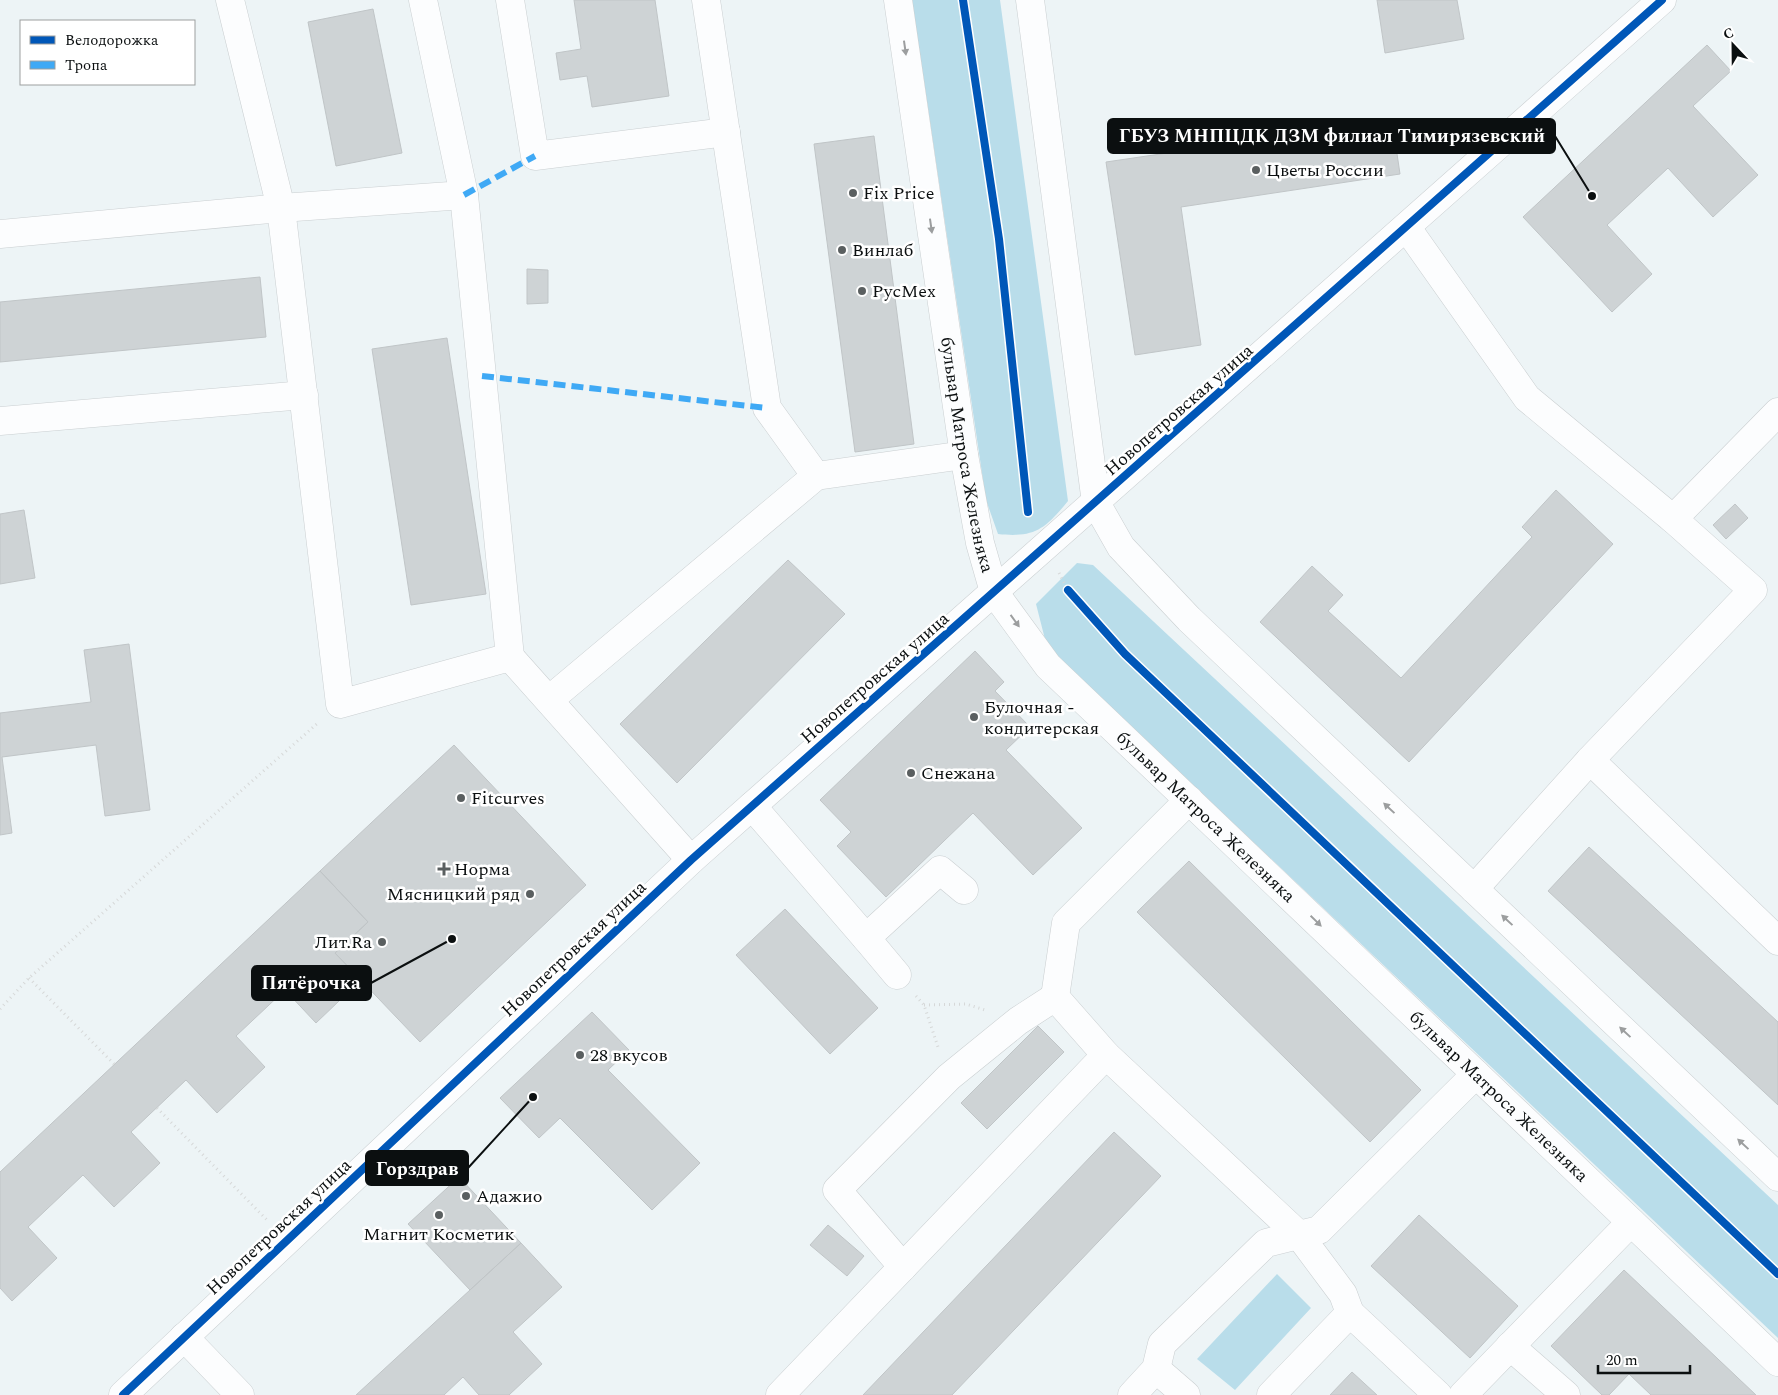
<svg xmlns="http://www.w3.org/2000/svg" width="1778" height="1395" font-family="Spectral,serif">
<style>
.green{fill:#b9ddea}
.building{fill:#ced3d5;stroke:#c0c5c7}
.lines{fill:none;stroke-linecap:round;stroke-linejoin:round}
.minor-casing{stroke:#cacfd1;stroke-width:29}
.path{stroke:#d6d8d8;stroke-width:3;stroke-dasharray:1 4;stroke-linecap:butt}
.minor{stroke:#fcfdfe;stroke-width:28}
.quiet{stroke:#3fa9f5;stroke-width:6;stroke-dasharray:12 6;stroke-linecap:butt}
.cycleway-casing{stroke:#fff;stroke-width:11}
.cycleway{stroke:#0057b8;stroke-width:8}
.oneway{fill:#9c9e9f}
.poi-dot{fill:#5a5f60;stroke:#fff;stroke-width:2}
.labels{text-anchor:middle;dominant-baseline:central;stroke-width:5;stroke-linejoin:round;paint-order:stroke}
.poi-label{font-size:18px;fill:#0b0f10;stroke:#fff;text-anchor:start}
.street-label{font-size:18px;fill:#0b0f10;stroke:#fff}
.leader{fill:none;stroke:#0b0f10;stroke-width:2}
.callout-dot{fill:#0b0f10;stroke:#fff;stroke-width:2}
.callout{fill:#0b0f10;stroke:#0b0f10;stroke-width:2}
.callout-label{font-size:19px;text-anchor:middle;font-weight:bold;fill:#fff}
</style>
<rect width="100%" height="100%" fill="#edf4f6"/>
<path class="green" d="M912 0H1000L1068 501C1045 529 1035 538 998 534L986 500Z
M1077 563 1093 565 1778 1205V1338L1047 647 1036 604Z
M1277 1274 1311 1308 1235 1390 1197 1359Z"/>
<path class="building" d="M574 0H655L669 96 592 107 587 76 560 80 556 53 581 49Z
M1377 0H1457L1464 39 1385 53Z
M373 9 402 153 336 166 308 22Z
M1707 45 1731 71 1693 106 1758 175 1713 217 1668 168 1607 225 1652 274 1612 312 1523 217Z
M1392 120 1400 174 1181 207 1201 345 1135 355 1106 162Z
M874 136 914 444 855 452 814 144Z
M527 269 548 270V303L527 304Z
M260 277 266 337 0 362V302Z
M447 338 486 594 411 605 372 349Z
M1556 490 1613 544 1409 762 1260 622 1312 566 1343 595 1328 611 1401 678 1532 537 1522 527Z
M1735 504 1748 518 1726 539 1713 525Z
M24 510 35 578 0 584V514Z
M788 560 845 614 677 783 620 724Z
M129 644 150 810 105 816 96 745 2 757 12 833 0 835V713L91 702 84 650Z
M975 651 1004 682 995 691 1030 727 1006 750 1082 828 1033 875 973 813 886 897 837 846 851 832 820 800Z
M454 745 586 885 420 1042 335 953 368 922 320 871Z
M1589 847 1778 1022V1105L1548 891Z
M1189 861 1421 1090 1370 1142 1137 912Z
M320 871 368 922 335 953 361 980 316 1023 285 990 236 1036 265 1067 217 1113 186 1080 131 1132 160 1163 114 1207 83 1175 28 1227 57 1258 12 1301 0 1288V1172Z
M785 909 878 1008 830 1054 736 955Z
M592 1012 629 1050 608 1070 700 1163 652 1210 560 1118 539 1138 500 1098Z
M1038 1026 1064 1052 987 1129 961 1103Z
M1114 1132 1161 1176 952 1395H863Z
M459 1177 521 1243 470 1290 408 1224Z
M1419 1215 1518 1306 1470 1358 1371 1266Z
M828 1225 864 1256 847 1276 810 1245Z
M521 1243 562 1287 513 1332 542 1364 509 1395H479L463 1377 444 1395H356Z
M1624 1270 1756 1395H1651L1629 1374 1609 1395H1602L1551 1346Z
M1352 1372 1377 1395H1330Z"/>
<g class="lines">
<g class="minor-casing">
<g id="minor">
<path d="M423 0 464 195 281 208 340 704 510 657 691 860"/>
<path d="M510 0 535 156 726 132"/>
<path d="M706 0 767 408 816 476"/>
<path id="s1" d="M898 0 964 455 980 543 994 592 1048 666 1778 1362"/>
<path d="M1030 0 1096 503 1121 547 1189 619 1778 1177"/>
<path d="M464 195 510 657"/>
<path d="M1407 228 1527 398 1673 519 1753 590 1590 760 1474 889"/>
<path d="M0 234 281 208 230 0"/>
<path d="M0 421 304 395"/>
<path d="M1673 519 1778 412"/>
<path d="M549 700 816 476 964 455"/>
<path d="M1590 760 1778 941"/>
<path d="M752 806 866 938 940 870 964 890"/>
<path d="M866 938 897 975"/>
<path d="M1055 997 1066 923 1189 800"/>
<path d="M903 1267 837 1190 949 1077 1018 1021 1055 997 1106 1055"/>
<path d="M1350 1313 1438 1395"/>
<path d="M184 1337 240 1395"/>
<path d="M1510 1346 1566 1395"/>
<path d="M1156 1369 1186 1395"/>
<path d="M123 1395 691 860 1662 0"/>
<path d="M780 1395 1106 1055 1299 1235 1343 1294 1350 1313 1271 1395"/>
<path d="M1132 1395 1156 1369 1162 1344 1266 1243 1319 1230 1476 1074"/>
<path d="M1463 1395 1631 1222"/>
</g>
</g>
<path class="path" d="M1028 512 1031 519
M1059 573 1068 590
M29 978 114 1064
M916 996 924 1005 938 1047
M924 1005 966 1004 985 1010
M0 1009 29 978 319 722
M157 1108 267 1220"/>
<use href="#minor" class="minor"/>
<path class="quiet" d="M464 195 535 156
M482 376 767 408"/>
<g class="cycleway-casing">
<path id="cycleway" d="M963 0 999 239 1028 512
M1068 590 1125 654 1778 1274
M123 1395 691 860 1662 0"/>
</g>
<use href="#cycleway" class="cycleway"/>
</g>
<defs><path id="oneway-solid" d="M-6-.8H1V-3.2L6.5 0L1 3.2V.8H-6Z" transform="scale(1.25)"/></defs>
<g class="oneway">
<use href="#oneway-solid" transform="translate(905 48) rotate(82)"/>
<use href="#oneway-solid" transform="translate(931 226) rotate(82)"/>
<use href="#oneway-solid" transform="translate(1015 621) rotate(54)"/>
<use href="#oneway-solid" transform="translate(1389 808) rotate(-137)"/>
<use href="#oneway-solid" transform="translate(1507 920) rotate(-137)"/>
<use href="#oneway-solid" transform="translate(1316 921) rotate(44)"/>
<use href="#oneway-solid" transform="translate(1625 1032) rotate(-137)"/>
<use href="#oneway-solid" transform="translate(1743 1144) rotate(-137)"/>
</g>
<g class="poi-dot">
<circle cx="1256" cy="170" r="5"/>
<circle cx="853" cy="193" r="5"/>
<circle cx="842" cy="250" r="5"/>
<circle cx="862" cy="291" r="5"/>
<circle cx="974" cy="717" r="5"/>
<circle cx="911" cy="773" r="5"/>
<circle cx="461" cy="798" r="5"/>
<path d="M441.5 861.5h5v5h5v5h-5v5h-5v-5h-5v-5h5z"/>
<circle cx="530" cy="894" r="5"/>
<circle cx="382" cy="942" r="5"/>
<circle cx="580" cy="1055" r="5"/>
<circle cx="466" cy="1196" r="5"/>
<circle cx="439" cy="1215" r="5"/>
</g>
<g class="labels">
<g class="poi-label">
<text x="1266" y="170">Цветы России</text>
<text x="863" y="193">Fix Price</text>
<text x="852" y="250">Винлаб</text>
<text x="872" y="291">РусМех</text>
<text x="984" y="707">Булочная -<tspan x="984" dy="21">кондитерская</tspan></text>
<text x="921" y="773">Снежана</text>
<text x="471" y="798">Fitcurves</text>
<text x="454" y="869">Норма</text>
<text x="520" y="894" text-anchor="end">Мясницкий ряд</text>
<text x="372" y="942" text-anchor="end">Лит.Ra</text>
<text x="590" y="1055">28 вкусов</text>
<text x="476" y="1196">Адажио</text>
<text x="439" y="1234" text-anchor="middle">Магнит Косметик</text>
</g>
<g class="street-label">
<text transform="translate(1179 410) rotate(-41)">Новопетровская улица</text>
<text stroke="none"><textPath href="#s1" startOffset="460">бульвар Матроса Железняка</textPath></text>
<text transform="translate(875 678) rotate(-41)">Новопетровская улица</text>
<text stroke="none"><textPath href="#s1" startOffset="910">бульвар Матроса Железняка</textPath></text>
<text transform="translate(574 949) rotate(-43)">Новопетровская улица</text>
<text stroke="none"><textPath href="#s1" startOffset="1315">бульвар Матроса Железняка</textPath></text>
<text transform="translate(279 1227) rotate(-43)">Новопетровская улица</text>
</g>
</g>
<path class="leader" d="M1592 196L1555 136M452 939L371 983M533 1097L468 1168"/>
<g class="callout-dot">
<circle cx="1592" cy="196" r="5"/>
<circle cx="452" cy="939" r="5"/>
<circle cx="533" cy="1097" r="5"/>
</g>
<g class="callout">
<rect x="1108" y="119" width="447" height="34" rx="5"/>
<rect x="252" y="966" width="119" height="34" rx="5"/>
<rect x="366" y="1151" width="102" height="34" rx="5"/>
</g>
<g class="callout-label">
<text x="1332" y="142">ГБУЗ МНПЦДК ДЗМ филиал Тимирязевский</text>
<text x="311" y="989">Пятёрочка</text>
<text x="417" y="1175">Горздрав</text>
</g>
<rect x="20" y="20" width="175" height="65" fill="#ffffff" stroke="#9d9f9f"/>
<rect x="30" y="36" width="25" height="8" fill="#0057b8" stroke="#9d9f9f"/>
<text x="65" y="45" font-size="15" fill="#0b0f10">Велодорожка</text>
<rect x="30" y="61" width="25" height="8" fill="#3fa9f5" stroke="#9d9f9f"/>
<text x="65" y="70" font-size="15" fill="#0b0f10">Тропа</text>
<g transform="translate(1733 45) rotate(338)" stroke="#ffffff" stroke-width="4" paint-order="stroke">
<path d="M0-4L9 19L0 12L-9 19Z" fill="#0b0f10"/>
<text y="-8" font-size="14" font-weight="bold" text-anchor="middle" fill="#0b0f10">С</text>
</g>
<path d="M1598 1365v8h92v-8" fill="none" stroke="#0b0f10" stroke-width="2.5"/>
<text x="1606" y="1365" font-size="15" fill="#0b0f10" stroke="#ffffff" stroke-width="4" paint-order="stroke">20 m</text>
</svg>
